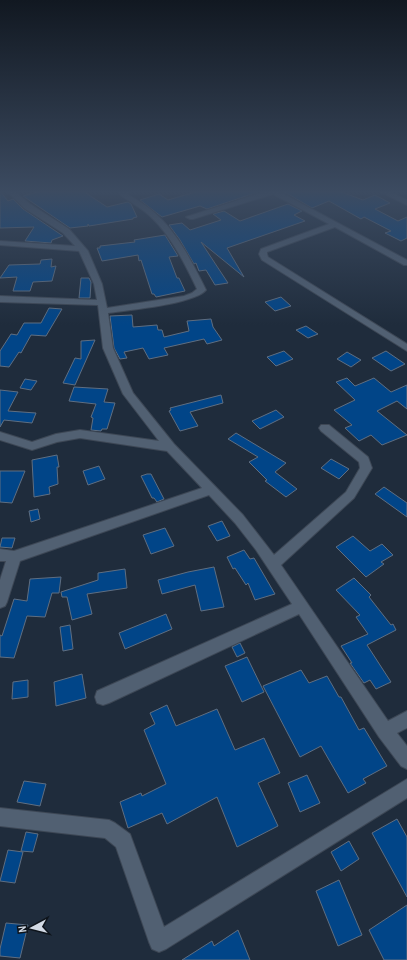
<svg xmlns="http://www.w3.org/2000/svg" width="407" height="960" font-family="'Archivo Narrow',sans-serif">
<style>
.building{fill:#014588;stroke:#5f6e81}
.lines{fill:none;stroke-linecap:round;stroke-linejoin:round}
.minor-casing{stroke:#3d4755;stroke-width:2}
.minor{fill:#516072;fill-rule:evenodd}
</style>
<rect width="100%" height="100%" fill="#1f2c3c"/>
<path class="building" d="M0 191 8 201 13 199 23 209 63 236 52 240 51 243 25 241 34 227 0 228Z
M41 191H83L107 207 128 202 131 204 137 217 133 218V219L89 226 88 224V226L70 228 23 196Z
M199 191H258V192L207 209 200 206 162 217 140 200 159 194 168 200Z
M283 191H339L363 200 375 195 390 203 375 209 398 221 407 217V238L401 241 385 233 391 231 364 217 361 219 329 201 312 208Z
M288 204 302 211 294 215 305 221 227 248 244 277 201 242 228 283 215 285 206 270 199 271 196 263 194 264 180 240 169 225 182 223 190 230 221 220 213 214 224 211 240 221Z
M165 235 178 256 169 257 177 278H179L185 291 156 297 154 294H152L141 260 139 261 138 255 102 261 97 248H100V246L135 242 134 240Z
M52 259 51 267 56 266 52 281 33 282 30 291H13L17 277 0 278 9 265 40 264 41 260Z
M81 278H89L91 282 90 298H79Z
M281 297 291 306 275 311 265 302Z
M49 308 62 309 46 336 31 335 21 353 19 352 9 367 0 366V351L11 334 17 335 24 323H41Z
M132 315 133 327 157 325 158 330H162L164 337 189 331 187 321 211 319 213 327 222 340 207 344 204 339 164 348 168 355 149 359 143 348 124 352 127 358 120 359 114 348 110 316Z
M306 326 318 334 308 338 296 330Z
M95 340 75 385 63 383 75 358 81 359V341Z
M284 351 293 359 276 366 267 357Z
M386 351 405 364 391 371 372 358Z
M347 352 361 360 351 367 337 359Z
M347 378 355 386 374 378 391 392 407 385V409L397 401 377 411 407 435 382 445 371 435 359 441 345 428 352 425 334 410 355 400 336 382Z
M25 379 37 381 31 390 20 388Z
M74 387 108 389 104 402 115 403 107 429H102L101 431 91 430 93 418 91 417 96 404 69 401Z
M0 390 18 392 8 411 36 413 32 423 4 420 0 427Z
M221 395 223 403 190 412 198 426 180 431 169 411 171 410 170 408Z
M276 410 284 417 260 429 252 421Z
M236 433 286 463 275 472 297 489 286 497 265 481 267 480 249 462 258 457 228 439Z
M57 455 59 467H57L58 484 49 487 50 494 34 497 32 460Z
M331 459 349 469 339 479 321 468Z
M99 466 105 479 88 485 83 471Z
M0 471H25L12 503 0 502Z
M147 474H151L164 499 157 502 154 498H152L141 476Z
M384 487 407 503V517L375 494Z
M38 509 40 519 31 522 29 511Z
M222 521 230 536 217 541 208 526Z
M165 528 174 546 151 554 143 535Z
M353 536 370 551 382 544 393 555 381 562 384 564 366 577 336 547Z
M2 538H15L12 548 0 547Z
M244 550 250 559 254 558 275 594 255 600 248 583 246 585 235 568 233 569 227 557Z
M214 567 224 607 201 611 195 585 162 594 158 580 188 572Z
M125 569 127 588 87 594 92 614 72 620 67 597H62L61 592 98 580V573Z
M61 577 59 593H52L45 617 27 616 14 658 0 657V635L2 636 14 599 27 601 30 579Z
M354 578 371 595 369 597 391 625 393 624 396 630 367 645 391 682 376 689 370 680 364 683 350 663H352L341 646 368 634 356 617 360 615 336 590Z
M166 614 172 629 125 649 119 633Z
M70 625 73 649 63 651 60 627Z
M240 643 245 653 237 657 232 647Z
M247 657 264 692 242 702 225 666Z
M301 670 309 683 327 676 339 697H341L359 730 364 728 387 766 363 779 366 783 348 793 321 746 300 757 263 686Z
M82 674 86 698 56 706 54 682Z
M28 680V697L12 699 13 682Z
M167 705 176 726 217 709 235 750 264 738 280 773 258 783 278 826 237 847 217 797 167 824 162 813 128 828 120 802 141 793 142 796 166 784 144 730 155 724 150 713Z
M307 775 320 803 300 812 288 783Z
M24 781 46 784 40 806 17 802Z
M397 819 407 837V897L372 833Z
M26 832 38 834 33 852 21 851Z
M349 841 359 859 341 871 331 852Z
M8 850 23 852 15 883 0 881Z
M339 880 362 935 338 946 316 891Z
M407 905V960H384L369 930Z
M6 923 28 925 20 958 0 956V949Z
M238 930 250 960H182L212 941 214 946Z"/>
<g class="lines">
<g class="minor-casing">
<path id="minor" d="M7 191H14L30 204 69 229 88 251 102 284 107 308 184 296 192 293 197 289C185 264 172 237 151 217 142 208 130 202 119 194V192L132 191 127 194C137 200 148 206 157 215 179 235 193 264 206 290 194 304 129 310 108 313L113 348 133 393 174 444 243 515 274 555 346 492 360 468 359 462 321 431 319 428 321 425H329L368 457 372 468 354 498 281 565 388 721 407 711V728L397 733 407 746V769L401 766 379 737 299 614 109 703 103 705 97 703 95 697 97 691 292 604 256 550 235 523 209 495 20 561 7 602 5 606 0 608V580L6 561H0V549L14 551 202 488 167 451 80 438 57 442 32 450 0 440V432L32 442 56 434 80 430 159 441 123 394 103 348 98 305 0 302V296L97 300 94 284 79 251 0 245V241L75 246 63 233 24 208Z
M267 191H278L407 260V265H404L335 227 267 252V254L268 257 407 344V351L262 260 259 254 261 249 329 224 273 194 193 219H190L186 217Z
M379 191H388L407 200V205Z
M407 779V798L166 949 159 952 152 949 149 942 116 847 105 838 0 826V808L109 820 115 823 130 834 164 927Z"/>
</g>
<use href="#minor" class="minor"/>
</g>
<linearGradient id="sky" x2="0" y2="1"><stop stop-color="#111821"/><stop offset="0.59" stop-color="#3c4b61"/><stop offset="1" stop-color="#3c4b61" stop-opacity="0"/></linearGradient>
<rect width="407" height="325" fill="url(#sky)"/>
<g transform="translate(32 928) rotate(263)" stroke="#0e141b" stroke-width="3" paint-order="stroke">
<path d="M0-3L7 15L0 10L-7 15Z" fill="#d2dae5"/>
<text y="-6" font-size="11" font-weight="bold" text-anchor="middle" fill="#d2dae5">N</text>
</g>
</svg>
